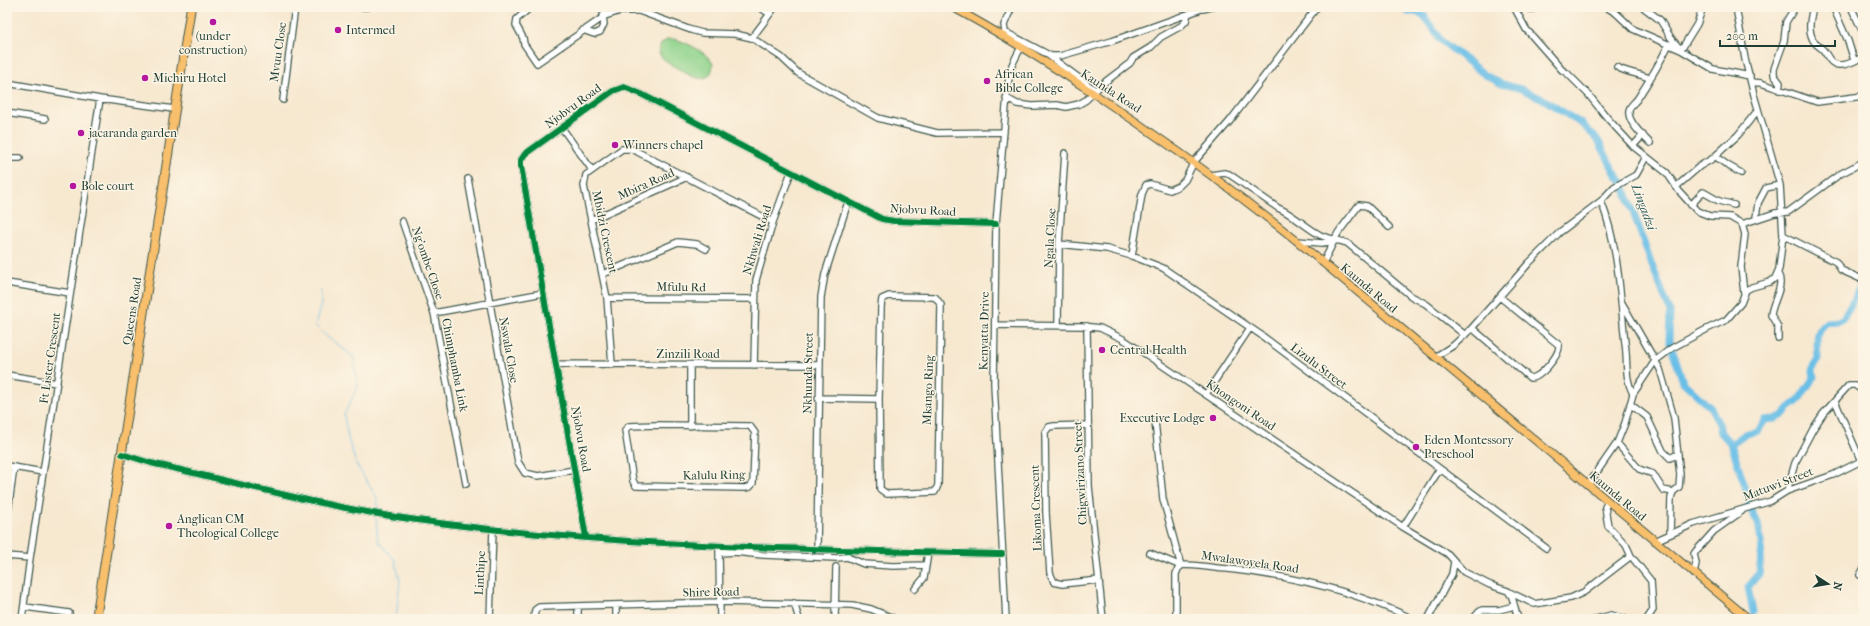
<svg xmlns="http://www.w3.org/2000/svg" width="1870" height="626" font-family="'IM FELL French Canon',serif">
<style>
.green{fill:#8fd38c;stroke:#578860}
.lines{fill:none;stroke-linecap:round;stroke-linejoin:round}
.stream{stroke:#6bbfe7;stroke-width:1}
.river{stroke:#6bbfe7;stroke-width:7}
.minor-casing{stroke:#3f574b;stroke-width:8}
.major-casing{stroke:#3f574b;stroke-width:9}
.highway-casing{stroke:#3f574b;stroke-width:10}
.minor{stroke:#fff;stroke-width:5.5}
.major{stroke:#f8bf6c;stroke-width:7}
.highway{stroke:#f8bf6c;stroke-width:8}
.cycleway-casing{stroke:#fcf5e5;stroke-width:8}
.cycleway{stroke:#00873e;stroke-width:6}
.poi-dot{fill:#b5179e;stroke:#fcf5e5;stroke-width:1.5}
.labels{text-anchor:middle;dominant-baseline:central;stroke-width:3;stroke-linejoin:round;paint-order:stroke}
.poi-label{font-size:12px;fill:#1f3d34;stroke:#fcf5e5;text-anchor:start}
.street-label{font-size:12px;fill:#1f3d34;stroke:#fcf5e5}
.water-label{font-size:13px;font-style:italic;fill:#325e61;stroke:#fcf5e5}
</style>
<rect width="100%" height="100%" fill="#fcf5e5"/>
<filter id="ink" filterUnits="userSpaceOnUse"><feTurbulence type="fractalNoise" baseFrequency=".025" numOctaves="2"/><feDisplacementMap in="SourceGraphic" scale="8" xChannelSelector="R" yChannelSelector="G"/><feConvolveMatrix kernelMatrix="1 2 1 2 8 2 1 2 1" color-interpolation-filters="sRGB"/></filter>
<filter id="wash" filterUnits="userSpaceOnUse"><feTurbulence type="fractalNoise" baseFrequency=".012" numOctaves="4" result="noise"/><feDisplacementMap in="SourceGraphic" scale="16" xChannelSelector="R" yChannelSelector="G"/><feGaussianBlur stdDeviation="0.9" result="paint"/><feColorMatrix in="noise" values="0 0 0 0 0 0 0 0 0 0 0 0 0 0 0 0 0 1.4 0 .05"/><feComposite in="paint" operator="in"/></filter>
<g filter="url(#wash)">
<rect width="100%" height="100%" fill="#f7e8d0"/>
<path class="green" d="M668 39C679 37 711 54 713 65 710 88 690 76 679 69 667 63 647 51 668 39Z"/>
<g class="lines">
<path class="stream" d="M321 291V304L315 325 327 337 353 356 358 386 344 415 348 438 356 464 377 498 378 509
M376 518 378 541 395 560 400 580 396 619"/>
<path class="river" d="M1401 7 1408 12H1415L1425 16C1428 26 1437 29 1439 39L1485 75 1500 83 1521 89 1543 99 1583 125 1598 140 1615 173 1623 183 1650 260 1670 311 1669 340 1683 382 1711 408 1719 424 1721 433 1731 444 1745 486 1749 505
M1731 444 1745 434 1758 431 1765 420 1775 419 1782 416 1789 408 1798 401 1814 377 1813 371 1815 363 1818 359C1818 346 1813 330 1827 322 1832 322 1837 322 1842 319 1845 317 1860 288 1861 283 1862 278 1860 273 1863 268
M1750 509 1758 523 1762 547 1759 574 1748 587 1753 612"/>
</g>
</g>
<g filter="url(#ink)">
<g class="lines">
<g class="minor-casing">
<path id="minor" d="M351 7H367
M531 7 517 19 516 25 523 38 524 44 537 63 605 16 620 11H639L691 30 702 33 735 34 752 38 781 57 798 73 878 118 937 133 1004 132
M597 7 604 11 605 16
M759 7 770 14
M1012 7 1004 25 1005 32 1051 56H1060L1112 41 1188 14
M1198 7 1203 9 1211 7
M1514 7 1526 29 1562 70 1567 73 1588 94 1609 120 1633 146 1667 173 1679 191 1697 211 1710 216 1730 217 1742 224 1745 234 1741 267 1744 293
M1521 7 1531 9 1541 7
M1606 7 1616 13 1633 29 1681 50 1713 69 1750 76
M1643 7 1660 20 1671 38 1681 50 1697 24 1703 7
M1813 7C1810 20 1807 32 1815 43 1818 46 1822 48 1824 51 1829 58 1830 64 1839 65 1847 66 1856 60 1863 57
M1833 7 1848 41 1854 60
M1851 7 1863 32
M583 30 594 34 600 32 604 24 603 16
M752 38 775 7
M1048 55 1095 90
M1617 67C1627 73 1638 73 1649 78
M1751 82 1761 83 1817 102 1863 96
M7 83 100 99 174 109
M1779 90 1780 83 1774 75V69L1784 41 1786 22 1795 7
M1006 98 1017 104 1032 106 1057 105 1066 107 1079 104 1086 100 1101 85 1130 63 1133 58 1151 47 1161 37 1181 26 1186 21 1188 14 1201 9
M283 100 295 7
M7 113 45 119
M562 128 592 170
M1650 143C1643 136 1630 124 1629 114 1628 106 1634 104 1638 98 1649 81 1660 63 1669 44
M1633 146 1643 135
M1715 156 1727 165 1741 173
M7 158H20
M1211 175 1224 173 1229 174 1278 208C1293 214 1305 227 1320 235 1329 239 1338 240 1347 243L1411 296 1426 304 1465 335
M468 179 518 462 525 473 538 476 574 470
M1676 187 1700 166 1712 159 1738 135 1758 110
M1601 201C1619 247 1620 295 1625 343 1628 361 1624 377 1633 394
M1691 205 1703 192 1719 201 1734 205
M1756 218 1758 203 1766 188 1780 185
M591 220 687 177
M402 221 434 313
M1742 224 1775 213 1788 212 1840 174 1863 162
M1783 235 1836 262 1841 270 1859 278 1863 277
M1297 241 1322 243 1335 241
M1059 244 1107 249 1132 256 1163 268 1261 335 1546 548
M1132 256 1142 194 1146 185 1150 184 1170 190 1179 186 1185 180 1194 162 1230 121 1317 7
M1323 263 1338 233 1359 205 1367 206 1389 227
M603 274 678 242 697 244 706 249
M1778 274C1785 286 1772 302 1771 315L1778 327V338
M7 283 70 293
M607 298 754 299
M1622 303 1660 369 1674 418 1680 475 1679 487 1673 492 1671 498 1670 534
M995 325 1082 326 1100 328 1123 339 1403 527 1448 554 1464 572 1490 585 1508 591 1512 597 1518 619
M1058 325 1059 244 1065 153
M1087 326 1089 486 1103 619
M1472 328 1530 378C1540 379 1560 355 1559 345L1500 297
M1435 357 1454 345 1472 328 1529 263 1560 232 1601 201 1614 187 1636 175 1646 157
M557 364 819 365
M612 365 607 298 584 186 586 175 622 149H632L773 222
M754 365 756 280 773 222 791 172
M7 375 57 383
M1206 394 1250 328
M818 398 879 399 880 489 887 494 935 492 938 485 941 305 935 297 889 296 882 299 881 307 879 399
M1835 401 1861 461
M1630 404 1647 417 1663 451 1670 458 1678 454
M1155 421 1163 499 1181 566
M656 425 750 426 755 433 753 483 750 487 745 488 636 486 633 481 625 430 629 426Z
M1088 425 1054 426 1049 427 1045 432 1046 513 1050 573 1054 582 1062 584 1099 580
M690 426V365
M1617 443 1639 469 1653 474 1663 490 1673 492
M122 454 151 463C239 483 327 508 417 520 610 547 807 549 1002 554
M7 466 43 472
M466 484 434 313 543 293
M1588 485 1617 443 1625 423 1633 394 1655 361 1672 348 1707 329 1726 320 1741 303 1746 290 1752 287 1770 282 1775 278 1779 269 1783 235 1780 185 1754 95 1745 59 1736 7
M1787 491 1795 463 1813 429 1823 414 1849 385H1855L1863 391
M1608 502 1605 507 1608 526 1626 545 1631 556 1651 581 1653 610 1647 619
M7 519 14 467
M1403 527 1439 470
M586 537 521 166V160L525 154 613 91 624 87 641 94 882 219 894 221 996 224
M1655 541 1693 524 1771 501 1787 491 1833 475 1863 460
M817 549 821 297 825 274 848 202
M719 551 720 619
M719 553 735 552 763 555 837 558 847 557 864 564 893 566 926 565
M1150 553 1181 566
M7 556 30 558
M1694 574 1696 563 1694 554 1696 551 1714 531 1742 511
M1860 575 1863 570
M915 589 924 578 928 553
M1509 592 1534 604 1571 598 1584 592 1631 556
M794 603 799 619
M578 606V619
M616 606V619
M25 607 69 613
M22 619 30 558 100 99
M490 619 493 529
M534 619 535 610 539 607 720 602 852 605 871 609 895 619
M835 619 836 567
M1006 619 994 383 996 224 1008 83 1012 65 1021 47
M1176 619V574L1178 569 1182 565C1198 565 1213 568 1228 569 1292 576 1355 591 1413 619
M1428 619 1452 574 1454 562
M1473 619 1479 612 1482 610H1499L1514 606
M1596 619 1611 615 1626 619"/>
</g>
<g class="major-casing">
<path id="major" d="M952 7C997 31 1041 59 1084 87 1157 135 1228 186 1297 241L1749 619"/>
</g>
<g class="highway-casing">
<path id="highway" d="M96 619 191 7"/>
</g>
<use href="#minor" class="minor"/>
<use href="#major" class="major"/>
<use href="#highway" class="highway"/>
<g class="cycleway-casing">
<path id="cycleway" d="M122 454 151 463C239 483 327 508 417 520 610 547 807 549 1002 554
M586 537 521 166V160L525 154 613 91 624 87 641 94 882 219 894 221 996 224"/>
</g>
<use href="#cycleway" class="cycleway"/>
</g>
</g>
<g class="poi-dot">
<circle cx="213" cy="22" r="4"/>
<circle cx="338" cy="30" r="4"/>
<circle cx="145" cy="78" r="4"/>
<circle cx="987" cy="81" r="4"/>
<circle cx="81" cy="133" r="4"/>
<circle cx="615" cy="145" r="4"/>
<circle cx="73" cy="186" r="4"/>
<circle cx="1102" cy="350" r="4"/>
<circle cx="1213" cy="418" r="4"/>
<circle cx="1416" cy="447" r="4"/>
<circle cx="169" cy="526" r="4"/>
</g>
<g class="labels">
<g class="poi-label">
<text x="346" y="30">Intermed</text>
<text x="213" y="36" text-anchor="middle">(under<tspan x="213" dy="14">construction)</tspan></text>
<text x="995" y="74">African<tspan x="995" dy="14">Bible College</tspan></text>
<text x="153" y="78">Michiru Hotel</text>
<text x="89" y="133">jacaranda garden</text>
<text x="623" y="145">Winners chapel</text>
<text x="81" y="186">Bole court</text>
<text x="1110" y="350">Central Health</text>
<text x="1205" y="418" text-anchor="end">Executive Lodge</text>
<text x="1424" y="440">Eden Montessory<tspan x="1424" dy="14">Preschool</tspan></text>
<text x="177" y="519">Anglican CM<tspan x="177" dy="14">Theological College</tspan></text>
</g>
<g class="street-label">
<text transform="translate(278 52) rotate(-82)">Mvuu Close</text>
<text transform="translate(1111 91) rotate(33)">Kaunda Road</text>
<text transform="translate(573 106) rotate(-36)">Njobvu Road</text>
<text transform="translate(646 184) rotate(-24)">Mbira Road</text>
<text transform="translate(923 210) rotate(3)">Njobvu Road</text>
<text transform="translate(605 232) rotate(78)">Mbidzi Crescent</text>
<text transform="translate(1050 238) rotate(-87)">Ngala Close</text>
<text transform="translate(757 240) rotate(-73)">Nkhwali Road</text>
<text transform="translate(428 263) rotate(71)">Ng'ombe Close</text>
<text transform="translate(681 287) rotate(1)">Mfulu Rd</text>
<text transform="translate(1369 288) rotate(40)">Kaunda Road</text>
<text transform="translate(132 311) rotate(-81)">Queens Road</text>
<text transform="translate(984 331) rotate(-89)">Kenyatta Drive</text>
<text transform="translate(509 350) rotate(80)">Nswala Close</text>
<text x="688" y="354">Zinzili Road</text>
<text transform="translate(50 358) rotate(-82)">Ft Lister Crescent</text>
<text transform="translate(455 365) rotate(79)">Chimphamba Link</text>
<text transform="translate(1319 366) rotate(37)">Lizulu Street</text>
<text transform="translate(808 373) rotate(-89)">Nkhunda Street</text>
<text transform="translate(928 390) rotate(-88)">Mkango Ring</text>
<text transform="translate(1241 405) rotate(34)">Khongoni Road</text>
<text transform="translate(581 439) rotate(80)">Njobvu Road</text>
<text transform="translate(1080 473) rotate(-93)">Chigwirizano Street</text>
<text transform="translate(714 475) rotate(-1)">Kalulu Ring</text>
<text transform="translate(1778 484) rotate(-21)">Matuwi Street</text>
<text transform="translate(1618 496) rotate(40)">Kaunda Road</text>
<text transform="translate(1036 508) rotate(-92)">Likoma Crescent</text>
<text transform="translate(1250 562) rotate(8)">Mwalawoyela Road</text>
<text transform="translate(480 573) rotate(-87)">Linthipe</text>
<text transform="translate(711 592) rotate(-1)">Shire Road</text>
</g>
<g class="water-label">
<text transform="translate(1644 207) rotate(69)">Lingadzi</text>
</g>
</g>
<rect width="1870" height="626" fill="none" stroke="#fcf5e5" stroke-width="24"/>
<g transform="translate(1828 584) rotate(102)" stroke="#fcf5e5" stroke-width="3" paint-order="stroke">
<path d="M0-3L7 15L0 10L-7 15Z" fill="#1f3d34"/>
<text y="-6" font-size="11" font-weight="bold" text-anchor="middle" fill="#1f3d34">N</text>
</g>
<path d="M1720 40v6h115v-6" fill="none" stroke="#1f3d34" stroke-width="2"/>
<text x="1726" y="40" font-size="12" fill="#1f3d34" stroke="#fcf5e5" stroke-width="3" paint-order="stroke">200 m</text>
</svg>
